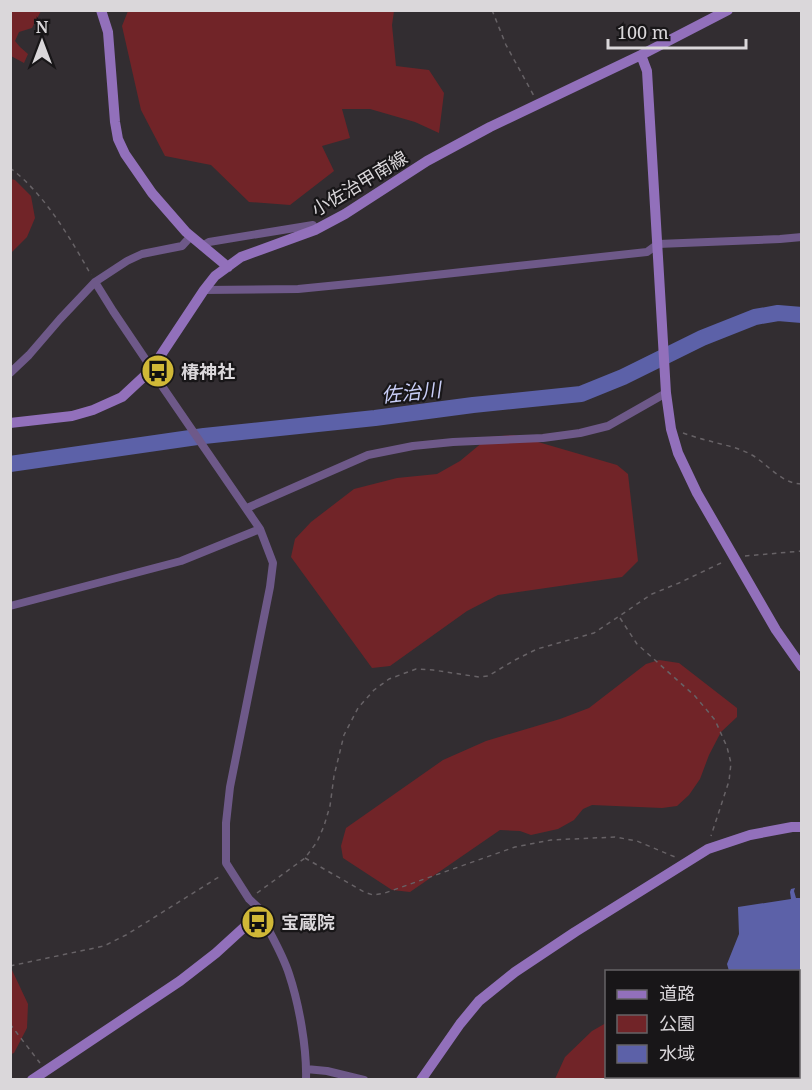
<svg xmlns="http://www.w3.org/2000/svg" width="812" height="1090" font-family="'Noto Serif','Noto Sans JP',serif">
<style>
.green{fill:#712428}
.water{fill:#5c61a8}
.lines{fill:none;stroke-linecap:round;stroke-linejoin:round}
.river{stroke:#5c61a8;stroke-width:16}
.path{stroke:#676266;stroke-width:1.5;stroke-dasharray:4.5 4.5;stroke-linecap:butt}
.street{stroke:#6e5989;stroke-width:8}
.secondary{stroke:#9270bb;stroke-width:10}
.labels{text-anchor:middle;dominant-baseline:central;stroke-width:4.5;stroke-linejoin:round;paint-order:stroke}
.street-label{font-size:18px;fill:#dad7da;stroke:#181618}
.poi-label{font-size:18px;font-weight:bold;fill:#dad7da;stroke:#181618;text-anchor:start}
.water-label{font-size:20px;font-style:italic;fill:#c8cdf6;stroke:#181618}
</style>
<rect width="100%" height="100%" fill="#322d31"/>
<path class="green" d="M10 11H41L32 28 19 32 15 41 20 47 28 54 24 63 11 56Z
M128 11H394L392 25 396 66 429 70 444 93 439 133 415 122 370 109H342L350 138 322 146 334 171 290 205 249 202 211 165 165 156 141 110 122 26Z
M11 179 15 180 31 196 35 218 27 237 11 253Z
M514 435 617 465 628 474 638 561 622 577 498 595 467 611 390 666 372 668 291 557 295 539 311 522 354 489 397 478 437 474 460 461 489 437Z
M659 660 679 663 737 708V717L721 732 709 755 700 779 689 795 677 806 662 808 592 805 583 809 574 820 558 829 531 835 520 831 500 830 410 892 392 890 343 858 341 846 346 828 443 760 486 741 560 719 589 708 646 664Z
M11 968 28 1004 27 1028 14 1053 11 1054Z
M606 1023V1076L722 1077 720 1080 555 1079 565 1057 592 1031Z"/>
<path class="water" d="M795 888 794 891 796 898H802V1024L799 1025 798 972 729 971 727 964 739 934 738 907 791 899 790 892 791 889Z"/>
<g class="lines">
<path class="river" d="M10 464 204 436 375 418 473 405 581 394 623 377 702 338 755 317 778 313 802 315"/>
<path class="path" d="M492 10 506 45 534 96
M10 168C44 193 71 239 91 275
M683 433C692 436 701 439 710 441 723 445 737 447 750 454 766 462 781 484 802 484
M745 556 802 551
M620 618 637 644 695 696 715 720 727 747 731 763 729 781 711 836
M305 858 364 892 373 895 385 893 515 847 551 840 615 837 637 841 675 857
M257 893 305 858 317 842 324 826 330 806 334 776 344 735 358 708 374 690 389 679 416 669 433 670 479 677 488 676 515 660 537 649 594 633 652 594 679 583 723 562
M10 966 104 946 126 935 222 875
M10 1024 40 1063"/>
<path class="street" d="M202 246 209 242 313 225 315 230
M95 282 113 311 146 360 151 370 260 529 273 563 270 587 230 787 226 823V863L249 899 262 911 263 919C272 937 283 955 289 974 299 1004 307 1048 306 1080
M204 290 298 289 389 280 647 252 658 244 780 239 802 237
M10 373 29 355 60 319 95 282 127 261 142 254 182 246 191 236
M247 508 368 455 413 446 453 442 543 438 580 433 608 426 666 393
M10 606 181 561 260 529
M306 1069 327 1071 364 1080"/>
<path class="secondary" d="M101 10 108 32 115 122 118 139 125 154 152 193 186 232 228 267
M641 55 647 71 666 393 671 429 678 453 697 493 776 630 802 667
M10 423 72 416 93 410 122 397 151 370 204 290 215 276 241 257 315 230 345 214 427 161 490 127 641 55 728 10
M32 1080 180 981 216 953 262 911
M421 1080 460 1024 479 1001 515 972 575 932 708 849 750 835 792 827H802"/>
</g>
<defs>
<g id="bus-disc" transform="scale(1.725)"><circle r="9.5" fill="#d0b837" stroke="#181618"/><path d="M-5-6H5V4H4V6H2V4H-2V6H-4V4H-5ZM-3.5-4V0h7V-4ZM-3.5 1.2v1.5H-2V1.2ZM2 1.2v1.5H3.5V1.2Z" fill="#111"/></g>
</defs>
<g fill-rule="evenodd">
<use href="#bus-disc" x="158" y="371"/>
<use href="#bus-disc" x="258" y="922"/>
</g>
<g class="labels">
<g class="street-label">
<text transform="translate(359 183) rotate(-31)">小佐治甲南線</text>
</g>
<g class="poi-label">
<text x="181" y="371">椿神社</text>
<text x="281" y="922">宝蔵院</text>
</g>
<g class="water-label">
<text transform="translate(411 392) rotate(-6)">佐治川</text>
</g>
</g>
<rect width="812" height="1090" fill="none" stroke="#dad7da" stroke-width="24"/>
<rect x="605" y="970" width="195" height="108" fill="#181618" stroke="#666366" stroke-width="1.5"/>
<rect x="617" y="990" width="30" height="9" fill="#9270bb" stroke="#666366" stroke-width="1.5"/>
<text x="659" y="1000" font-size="18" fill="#dad7da">道路</text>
<rect x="617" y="1015" width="30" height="18" fill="#712428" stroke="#666366" stroke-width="1.5"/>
<text x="659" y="1030" font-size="18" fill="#dad7da">公園</text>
<rect x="617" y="1045" width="30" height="18" fill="#5c61a8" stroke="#666366" stroke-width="1.5"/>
<text x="659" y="1060" font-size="18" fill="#dad7da">水域</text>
<g transform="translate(42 42)" stroke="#181618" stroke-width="4.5" paint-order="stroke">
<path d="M0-4.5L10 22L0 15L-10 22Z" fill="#dad7da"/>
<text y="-9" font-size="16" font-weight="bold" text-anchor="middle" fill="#dad7da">N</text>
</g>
<path d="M608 39v9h138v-9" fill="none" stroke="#dad7da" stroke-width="3"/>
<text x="617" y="39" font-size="18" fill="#dad7da" stroke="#181618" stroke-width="4.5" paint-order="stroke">100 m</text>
</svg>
